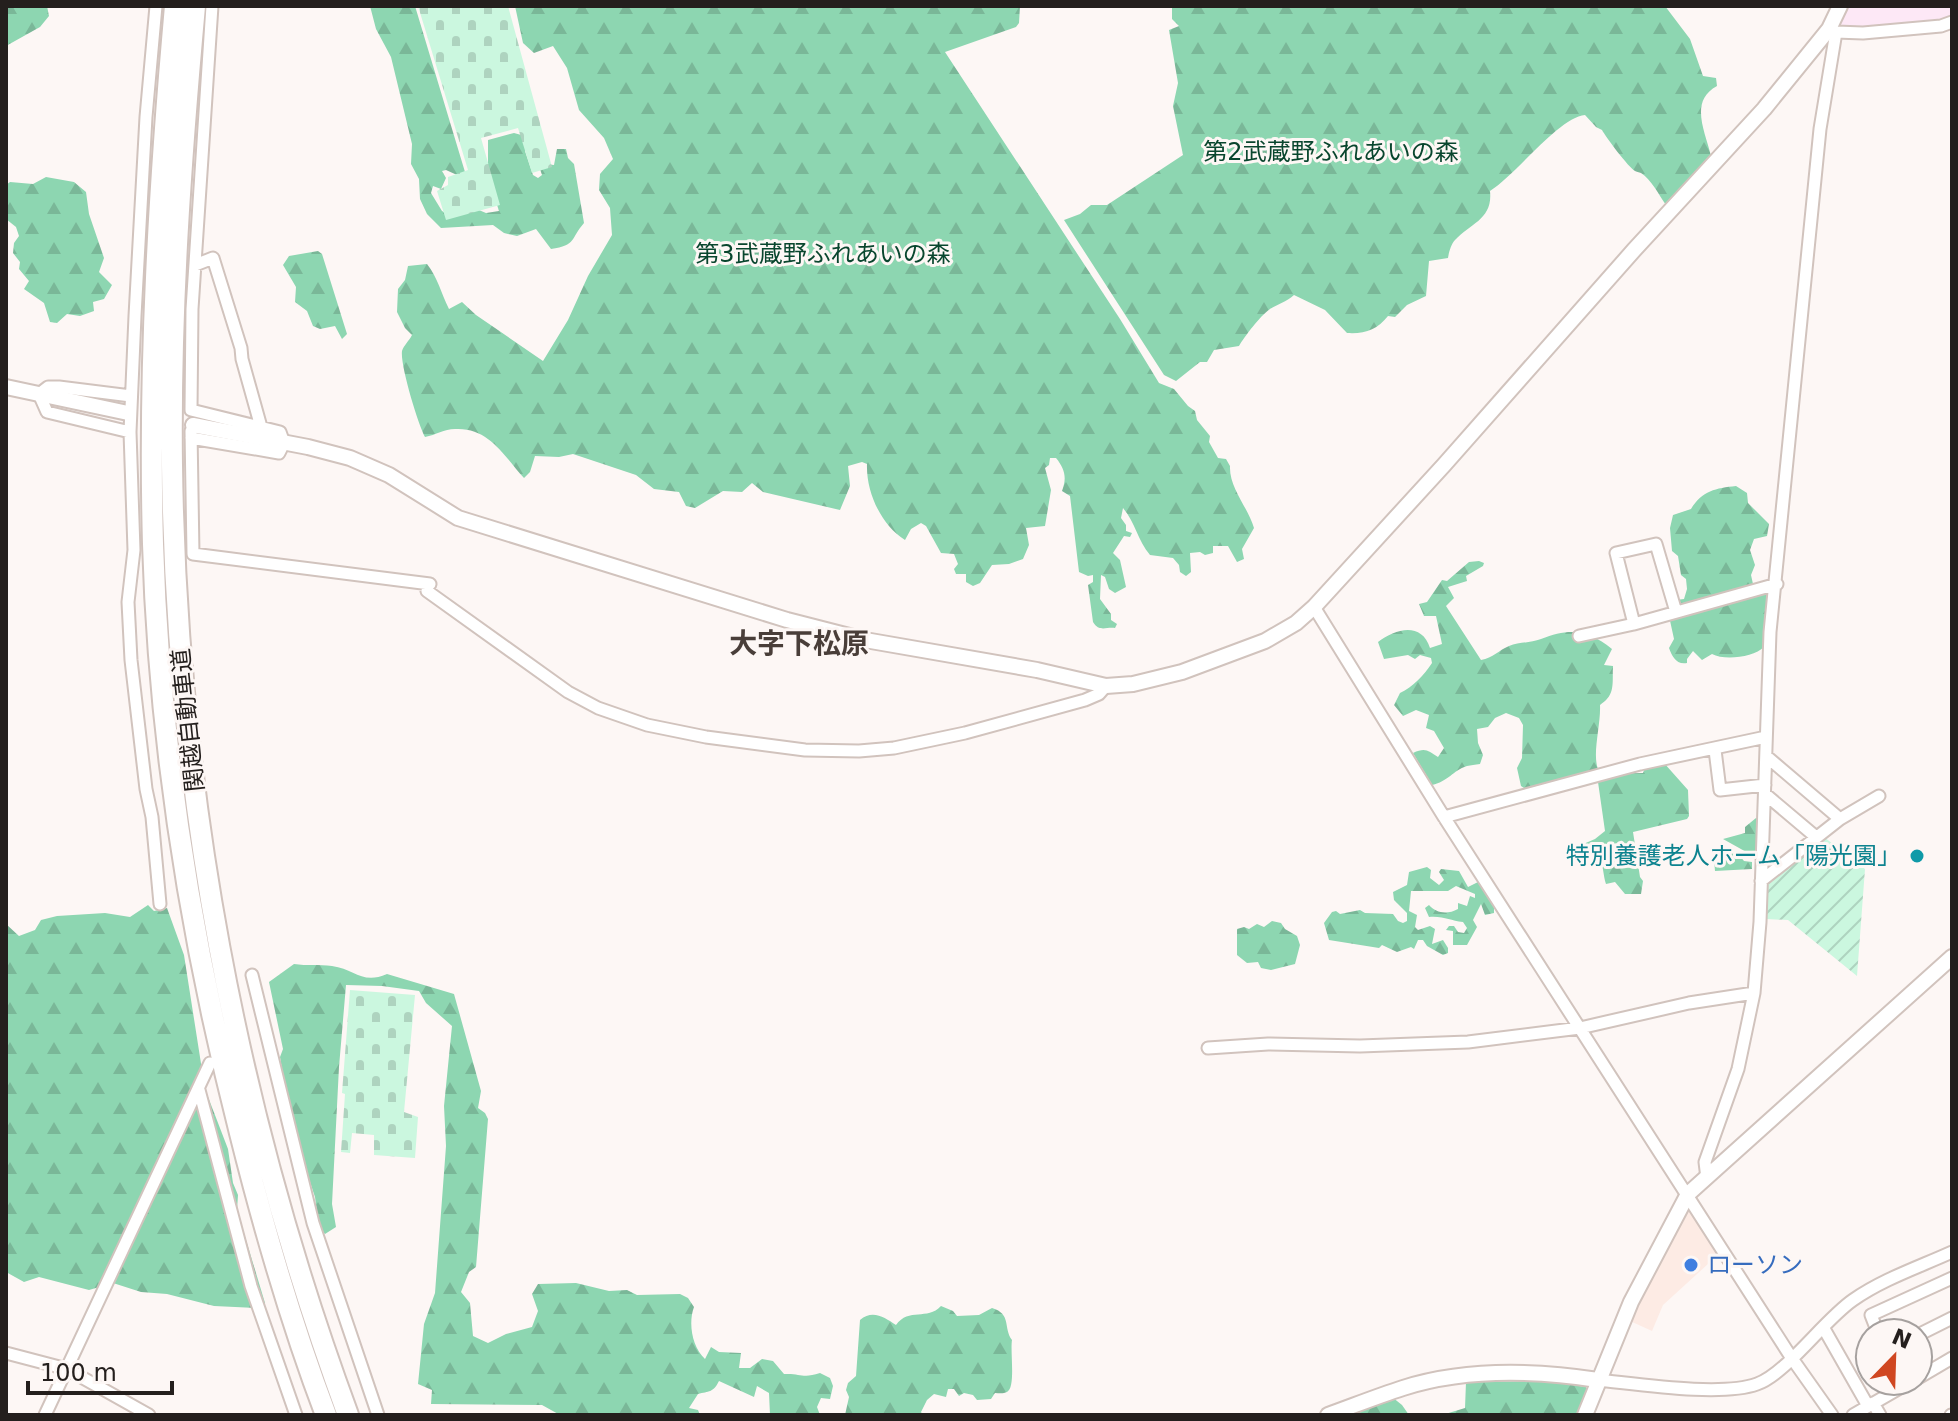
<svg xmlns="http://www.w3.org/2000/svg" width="1958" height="1421" font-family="'DejaVu Sans','Noto Sans JP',sans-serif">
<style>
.built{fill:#fdebe4}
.education{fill:#fde8f6}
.forest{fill:url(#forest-firs)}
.cemetery{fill:url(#cemetery-stones)}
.garden{fill:url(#garden-furrows)}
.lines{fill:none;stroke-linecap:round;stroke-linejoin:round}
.minor-casing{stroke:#d1c3bd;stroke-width:15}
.tertiary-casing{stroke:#d1c3bd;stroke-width:18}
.motorway-casing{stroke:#d1c3bd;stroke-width:24}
.minor{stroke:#fff;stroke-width:11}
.tertiary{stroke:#fff;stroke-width:14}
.motorway{stroke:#fff;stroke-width:20}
.culture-dot{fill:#0f9aa8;stroke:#fdf7f5;stroke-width:3}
.shop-dot{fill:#3f7fe0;stroke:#fdf7f5;stroke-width:3}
.labels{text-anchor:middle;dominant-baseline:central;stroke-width:6;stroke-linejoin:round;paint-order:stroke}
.park-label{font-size:24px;fill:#09462e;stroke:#fdf7f5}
.street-label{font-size:24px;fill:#241f1d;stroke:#fdf7f5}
.culture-label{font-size:24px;fill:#0d838f;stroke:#fdf7f5;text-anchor:end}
.shop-label{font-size:24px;fill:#366cbe;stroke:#fdf7f5;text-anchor:start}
.quarter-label{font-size:28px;font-weight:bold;fill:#493e39;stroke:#fdf7f5}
</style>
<defs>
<pattern id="forest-firs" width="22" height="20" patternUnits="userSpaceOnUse" patternTransform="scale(2)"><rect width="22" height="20" fill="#8dd6b1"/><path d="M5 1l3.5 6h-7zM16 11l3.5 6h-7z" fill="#7ab798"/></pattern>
<pattern id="cemetery-stones" width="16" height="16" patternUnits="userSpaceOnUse" patternTransform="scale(2)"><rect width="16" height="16" fill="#cbf7df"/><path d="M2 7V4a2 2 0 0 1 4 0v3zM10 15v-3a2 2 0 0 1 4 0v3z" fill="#aed3bf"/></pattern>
<pattern id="garden-furrows" width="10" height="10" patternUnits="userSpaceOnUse" patternTransform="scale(2)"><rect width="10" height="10" fill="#cbf7df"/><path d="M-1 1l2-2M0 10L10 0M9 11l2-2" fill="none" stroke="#aed3bf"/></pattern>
</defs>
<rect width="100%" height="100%" fill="#fdf7f5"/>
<path class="built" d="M1690 1207 1720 1253 1663 1305 1652 1331 1630 1321Z"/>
<path class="education" d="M1846 6H1952V15L1940 19 1847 28 1839 26Z"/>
<path class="forest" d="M6 6H47L49 16 40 27 6 46Z
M370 6H415L465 172 457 175 446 170 442 171 446 178 441 189 433 186 431 193 442 211 451 216 474 208 486 213 499 211 488 177V140L514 133 525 136 528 145 525 151 533 175 538 178 542 175 540 169 545 164 554 165 557 149H566L568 158 574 164 584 223C570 239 577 245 551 249L536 229 517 236 504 233 493 225 441 228 427 214 420 199 419 179 411 164 412 144 391 57 376 29Z
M515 6H1020L1019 23 1016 27 945 52 1120 319 1159 383 1174 389 1188 406 1195 411 1197 420 1210 436 1209 442 1218 458 1226 459 1230 466C1229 488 1248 507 1254 528L1242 549 1244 559 1237 562 1228 546H1213V553L1205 555 1200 552 1190 553 1191 572 1186 576 1180 572 1179 565 1173 558 1150 555C1138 541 1135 522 1123 508L1121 518 1126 525V531L1132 533 1130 537 1124 536 1113 553 1120 560 1126 587 1115 593 1109 589 1105 577 1101 575 1100 599 1111 614V620L1117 624 1115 628C1105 627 1099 632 1093 622L1088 585 1093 582V575L1088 576 1079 572 1070 496 1062 491C1067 478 1065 469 1056 458H1050L1049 465 1045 468 1051 490 1045 526 1026 528 1029 545 1023 559 1009 564 992 565 980 583 973 586 966 582V574H956L954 569 958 564 954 554 941 553 926 526 921 523 911 529 905 540C881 525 866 492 867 464L862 462 848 466 850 486 840 510 763 492 752 483 742 492 723 491 695 508 686 506 679 492 654 489 636 475 573 454 559 457 535 456 530 472 524 478C504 456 489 427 455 429 444 429 436 435 425 437 418 424 400 365 402 351 404 345 409 341 412 335L405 328 397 312 398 289 405 280 408 266 427 264C438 278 441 293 449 309L462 302 476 315 543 361 568 320 588 276 612 235 610 208 599 190 600 174 613 159 604 138 579 110 567 68 553 46 534 53 523 43Z
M1172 6H1665L1690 39 1703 76 1716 78 1717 86C1689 101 1705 131 1711 156L1682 192 1666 205C1659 195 1651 179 1641 173 1639 172 1636 172 1635 171 1629 168 1605 136 1602 130L1596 127 1585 115C1559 117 1516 175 1490 191 1493 219 1471 223 1455 240 1451 244 1449 252 1448 258L1429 261 1426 296 1407 305 1395 317 1388 316C1377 330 1365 334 1347 333L1325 310 1294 295C1286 302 1278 304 1270 309 1260 316 1245 336 1239 346L1214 350 1207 362H1200L1176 381 1164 375 1064 220 1080 214 1091 205H1107L1183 155 1173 106 1178 83 1169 30 1179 26 1172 19Z
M46 177 74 182 86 192 89 214 104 258 99 272 112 285 104 299 93 302 94 311 80 316 67 314 57 323 50 322 44 303 24 289 29 281 19 269 20 262 13 253 14 243 19 236 16 227 6 219V185L10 182 33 184Z
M318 251 322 254 347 334 342 339 335 326 320 329 313 326 307 311 295 302 296 287 283 265 289 256Z
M1736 486 1747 493 1748 503 1769 524 1767 536 1754 539 1750 550 1755 565 1751 575 1753 584 1767 593 1769 611 1764 647C1754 657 1725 661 1712 654L1702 660 1693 651 1687 659V663C1676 665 1672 656 1669 648L1674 639 1669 616 1676 600 1684 599 1687 589 1686 579 1681 575 1678 556 1672 551 1670 528 1673 515 1691 509C1702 491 1716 488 1736 486Z
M1479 561 1484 563 1483 566 1466 576 1467 581 1448 587 1454 598 1446 606 1481 660C1493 658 1499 650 1509 646 1519 642 1531 643 1541 639 1569 628 1587 629 1612 649L1604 665 1613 666C1612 683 1616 695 1600 705 1601 724 1592 754 1598 769L1609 774 1643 773 1647 763H1664L1688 790 1689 816 1687 819 1633 832 1640 877 1643 881 1641 894H1625L1615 882 1606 884C1603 875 1604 867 1599 857L1582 850 1581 845 1595 839 1605 831 1598 782 1591 772 1577 774 1538 797 1521 786 1517 768 1522 758 1523 725 1519 718 1506 713 1495 718 1488 727 1477 729 1478 743 1483 755 1480 764C1475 765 1471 765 1467 766 1452 771 1449 781 1432 785L1413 753C1426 747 1428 751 1438 757L1444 748 1434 731 1426 728 1429 715 1416 710 1403 716 1394 705 1400 693C1413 687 1424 675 1432 663L1431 658 1420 655 1415 659 1408 655 1384 659 1378 642C1396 628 1422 622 1430 648L1442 644 1436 616H1424L1419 604 1427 602 1442 580 1447 581 1469 562Z
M1756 818H1759L1757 858 1723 839 1745 833V827Z
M1720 843 1740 856 1744 861 1752 862V869L1715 871 1714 859Z
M1427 867 1431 870 1430 878 1439 885 1444 880 1439 872 1441 869 1459 871 1468 887 1478 882 1494 902V913L1485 915 1481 904 1473 920 1477 927 1467 945H1453V931L1446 930 1449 926H1454L1458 932 1464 933 1467 928 1463 922C1450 921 1445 916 1429 917L1425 908 1429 905C1436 913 1447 915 1458 909V903L1467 906 1470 896 1475 898V894L1456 886 1448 891H1411L1409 911 1417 915 1415 927 1418 930 1430 926 1435 929 1432 944 1443 940 1448 948V953L1443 955 1427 946 1423 940H1418L1414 949 1411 947 1397 952 1382 945 1379 948 1329 940 1324 923 1332 912 1336 911 1340 914 1360 910 1365 913 1393 914 1398 921 1403 923 1407 921V913L1394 900 1393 892 1407 885 1409 872Z
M148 905 154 911 167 908 184 955 205 1089 228 1149 233 1183 238 1195 237 1210 265 1303 256 1308 214 1306 167 1294 141 1292 113 1283 89 1290 39 1277 24 1282 6 1272V924L19 936 35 930 41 920 57 916 105 913 130 917Z
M1272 921 1281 923 1285 929 1297 936 1300 945 1295 964 1271 970 1261 968 1258 962 1247 963 1237 955V929L1244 927 1249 929 1257 924 1264 927Z
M294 964C307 966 319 964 332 966 355 969 362 985 387 974L454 994 481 1091 478 1108 485 1113 488 1119 476 1267 469 1272 461 1292 470 1303 473 1336 488 1343 506 1334 532 1327 538 1311 532 1294 538 1284 576 1283 609 1291 627 1290 637 1295 680 1294 688 1298 694 1307C688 1323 692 1347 705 1359L711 1347 719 1352 741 1353 739 1368H750L762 1359 773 1361 784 1374C801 1373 802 1379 820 1373L830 1378 833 1386 830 1399 821 1398 817 1407 820 1415H770L769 1393 757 1386 754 1397 719 1381C713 1393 709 1391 698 1394L689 1408 698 1410 700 1415H560L542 1405 431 1404 432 1390 418 1384 424 1324 435 1293 446 1146 444 1106 452 1026 426 1003 419 991 382 986 346 985 339 1067 332 1204 336 1227 325 1234 319 1228 315 1197 301 1155 297 1131 289 1113 280 1057 283 1049 269 982Z
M941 1306 953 1311 957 1316 979 1315 992 1308C1012 1314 1003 1328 1012 1340 1010 1352 1016 1388 1007 1392 1003 1394 999 1393 995 1393L991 1399 977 1400 973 1395 964 1393 959 1396 954 1389H948L946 1397 934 1394 927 1400 921 1412 923 1415H845L849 1397 846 1390 848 1383 856 1376 860 1320C873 1309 885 1318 896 1325 909 1307 927 1321 941 1306Z
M1545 1381 1586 1387 1588 1391 1579 1415H1442L1465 1408 1466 1382Z
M1392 1397 1402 1405 1409 1415H1348Z"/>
<path class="cemetery" d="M418 6H508L552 167 532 173 518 128 481 138 500 205 446 220 437 191 448 185V177L468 170Z
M350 990 415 995 404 1112 418 1117 415 1158 374 1155V1135L352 1133 350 1153 341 1152 345 1094 342 1093Z"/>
<path class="garden" d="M1824 837 1865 869 1857 976 1788 920 1766 919 1767 881Z"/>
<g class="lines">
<g class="minor-casing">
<path id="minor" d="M156 6 146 117 135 316 130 432 134 550 128 602 131 660 146 789 152 817 160 904
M1836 32 1863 33 1941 26 1952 22
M195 265 213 258 241 348 242 359 261 427
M191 431 193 554 430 584
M130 432 47 412 39 394 48 387H59L131 396
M191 438 279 453 284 443 280 432 191 410 192 309 212 6
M427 591 568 692 598 708 647 725 706 737 805 750 859 751 894 748 965 733 1085 700 1099 694 1106 686
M1314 607 1444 817 1791 1357 1832 1415
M1634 624 1616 553 1656 544 1676 612
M1579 636 1634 624 1777 584
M1715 750 1720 790 1765 785
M1766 756 1840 819
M1765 794 1816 837
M1444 817 1640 764 1766 737
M1761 881 1840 819 1879 796
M252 975 313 1223 378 1415
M1208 1048 1268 1044 1360 1046 1468 1042 1580 1028 1689 1003 1754 993
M199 1090 251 1286 296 1415
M1707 1178 1705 1162 1738 1069 1754 993 1760 922 1770 632 1820 129 1836 32 1829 29
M1823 1327 1868 1406
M1878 1333 1871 1315 1952 1278
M1918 1335 1952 1318
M6 1353 67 1369 149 1415
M1918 1378 1952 1358
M1598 1380C1638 1384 1721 1397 1757 1384 1786 1374 1824 1320 1853 1300 1883 1279 1919 1267 1952 1252
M1873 1403 1880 1415
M45 1415 210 1063
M1853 1415 1912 1381
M1951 1415H1952"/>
</g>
<g class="tertiary-casing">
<path id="tertiary" d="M6 387 128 413
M193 425 308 447 350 458 389 475 458 518 787 620 865 640 1037 670 1106 686 1133 684 1182 672 1265 641 1296 623 1314 607 1444 465 1634 250 1764 109 1829 29 1840 6
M1328 1415C1353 1406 1378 1396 1403 1388 1466 1368 1533 1370 1598 1380
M1585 1415 1631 1302 1688 1194 1952 957"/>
</g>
<g class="motorway-casing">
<path id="motorway" d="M175 6C159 185 148 364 153 544 159 743 191 941 240 1133 264 1229 291 1323 326 1415
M195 6C181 159 170 312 172 465 176 790 236 1111 348 1415"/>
</g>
<use href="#minor" class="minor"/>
<use href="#tertiary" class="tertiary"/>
<use href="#motorway" class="motorway"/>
</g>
<circle class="culture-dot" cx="1917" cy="856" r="8"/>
<circle class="shop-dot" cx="1691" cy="1265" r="8"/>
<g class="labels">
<g class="park-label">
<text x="1331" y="152">第2武蔵野ふれあいの森</text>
<text x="823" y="254">第3武蔵野ふれあいの森</text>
</g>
<g class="street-label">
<text transform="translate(188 720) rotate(-96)">関越自動車道</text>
</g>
<g class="culture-label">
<text x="1901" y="856">特別養護老人ホーム「陽光園」</text>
</g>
<g class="shop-label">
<text x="1707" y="1265">ローソン</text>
</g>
<g class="quarter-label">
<text x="799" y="643">大字下松原</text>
</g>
</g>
<rect width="1958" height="1421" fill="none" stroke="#241f1d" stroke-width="16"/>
<g transform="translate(1894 1357) rotate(23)"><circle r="38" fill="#fdf7f5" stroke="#a6a19f" stroke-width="2"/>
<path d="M0-6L14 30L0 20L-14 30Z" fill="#d04721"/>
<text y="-12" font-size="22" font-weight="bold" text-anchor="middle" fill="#241f1d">N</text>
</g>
<path d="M28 1381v12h144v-12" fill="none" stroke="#241f1d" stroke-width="4"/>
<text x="40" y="1381" font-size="24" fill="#241f1d" stroke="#fdf7f5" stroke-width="6" paint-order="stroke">100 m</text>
</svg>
